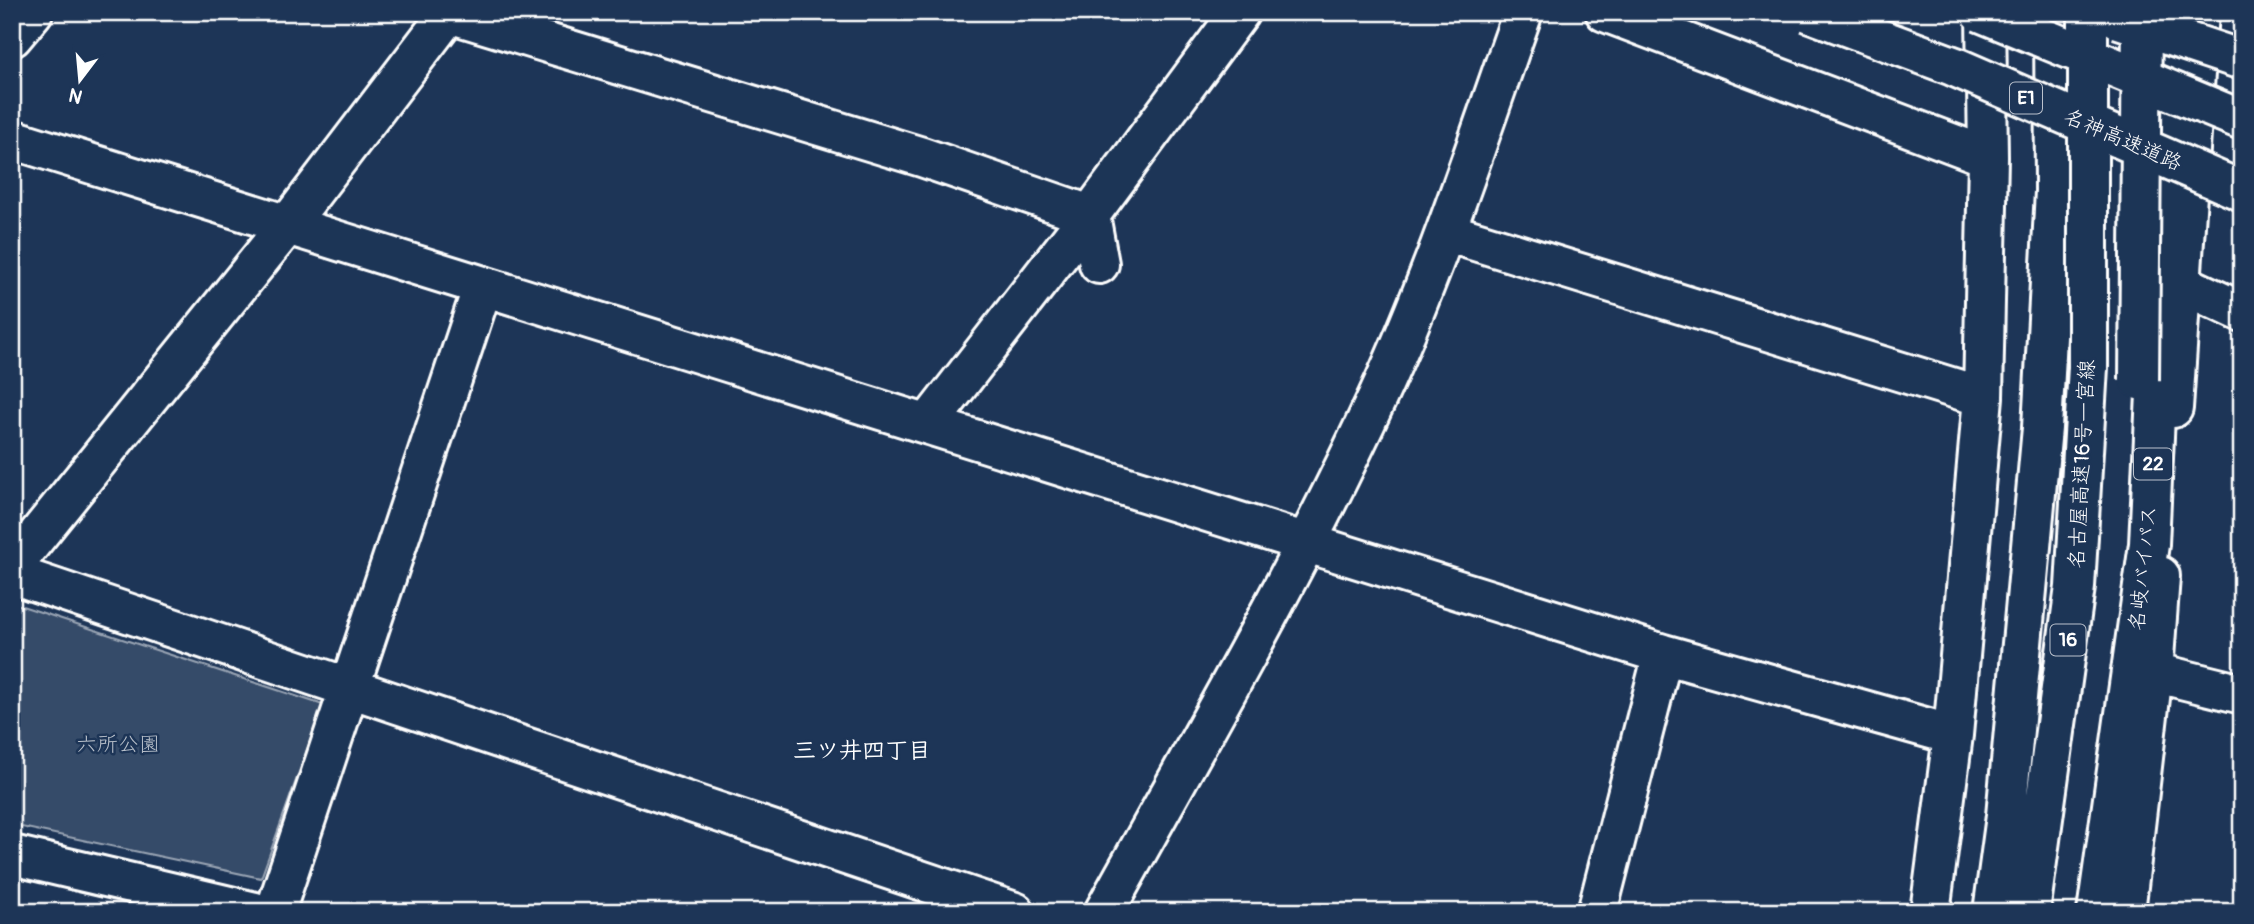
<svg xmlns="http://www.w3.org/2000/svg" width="2254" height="924" font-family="Pangolin,'Klee One',sans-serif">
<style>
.green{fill:#364b69;stroke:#9aa5b4;stroke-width:2}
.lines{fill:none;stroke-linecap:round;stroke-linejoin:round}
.street-casing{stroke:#fff;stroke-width:44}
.secondary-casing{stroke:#fff;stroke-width:44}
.highway-casing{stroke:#fff;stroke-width:44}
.street{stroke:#1d3557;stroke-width:38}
.secondary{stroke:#1d3557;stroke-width:38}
.highway{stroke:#1d3557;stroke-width:38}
.highway-bridge-casing{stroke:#fff;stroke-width:44;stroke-linecap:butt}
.highway-bridge{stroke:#1d3557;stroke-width:38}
.labels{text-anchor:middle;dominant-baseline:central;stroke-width:5;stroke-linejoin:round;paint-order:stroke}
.shield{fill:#1d3557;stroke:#bbc2cd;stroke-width:2}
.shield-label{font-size:19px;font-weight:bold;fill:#fff}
.street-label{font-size:21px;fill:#fff;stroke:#1d3557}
.park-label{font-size:21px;fill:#b9c0ca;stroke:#1d3557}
.neighbourhood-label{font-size:23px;font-weight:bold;fill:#fff;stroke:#1d3557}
</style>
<rect width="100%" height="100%" fill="#1d3557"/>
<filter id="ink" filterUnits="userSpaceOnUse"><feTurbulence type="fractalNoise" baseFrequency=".0143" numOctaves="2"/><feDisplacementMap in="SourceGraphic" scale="14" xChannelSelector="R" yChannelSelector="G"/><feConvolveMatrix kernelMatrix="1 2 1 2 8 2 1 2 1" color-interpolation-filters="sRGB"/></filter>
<g filter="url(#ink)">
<path class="green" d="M13 603 323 705 261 878 12 825Z"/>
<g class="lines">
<g class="street-casing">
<path id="street" d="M1605 12 1988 157
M449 13 922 157 1090 215 1099 264
M12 139 1663 654 1953 735
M1446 232 1983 397
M2182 284 2242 312
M2173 408 2199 12
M928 424 1090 215 1240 12
M12 567 289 223 450 12
M12 574 1015 912
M2153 672 2242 694
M12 855 255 912
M275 912 483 286
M1104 912C1198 742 1296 574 1377 398 1435 273 1477 142 1523 12
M1597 912 1663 654
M1930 912 1953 735 1983 397 1988 157 1986 12
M2125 912 2153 672 2160 576"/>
</g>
<g class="secondary-casing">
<path id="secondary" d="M12 37 33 12"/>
</g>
<g class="highway-casing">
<path id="highway" d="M1993 912 2006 816 2042 428 2055 191 2054 12
M2030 912 2075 587 2088 367
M2097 912 2149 544 2164 222 2167 12"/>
</g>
<use href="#street" class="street"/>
<use href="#secondary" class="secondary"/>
<use href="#highway" class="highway"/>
<g class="highway-bridge-casing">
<path id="highway-bridge" d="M1808 12 1953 66 2242 191
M1980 12 2242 120
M2088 12V367
M2119 19 2242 60
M2139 380 2142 12"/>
</g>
<use href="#highway-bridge" class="highway-bridge"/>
</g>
</g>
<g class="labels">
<g class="shield">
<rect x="2010" y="82.5" width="32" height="31" rx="5"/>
<rect x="2134" y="448.5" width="38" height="31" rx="5"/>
<rect x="2050.5" y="624.5" width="35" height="31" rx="5"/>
</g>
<g class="shield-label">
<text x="2026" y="98">E1</text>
<text x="2153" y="464">22</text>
<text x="2068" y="640">16</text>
</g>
<g class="street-label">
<text transform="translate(2123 140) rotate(23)">名神高速道路</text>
<text transform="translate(2082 464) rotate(-87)">名古屋高速16号一宮線</text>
<text transform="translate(2143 568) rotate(-84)">名岐バイパス</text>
</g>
<g class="park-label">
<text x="118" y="744">六所公園</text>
</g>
<g class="neighbourhood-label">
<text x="862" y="750">三ツ井四丁目</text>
</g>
</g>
<rect width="2254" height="924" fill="none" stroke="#1d3557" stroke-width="42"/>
<rect x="21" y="21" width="2212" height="882" fill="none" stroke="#fff" stroke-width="2.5" filter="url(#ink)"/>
<g transform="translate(80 80) rotate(196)" stroke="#1d3557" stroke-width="5" paint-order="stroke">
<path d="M0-5L12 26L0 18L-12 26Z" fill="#ffffff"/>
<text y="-10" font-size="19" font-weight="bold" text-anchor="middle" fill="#ffffff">N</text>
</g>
</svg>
